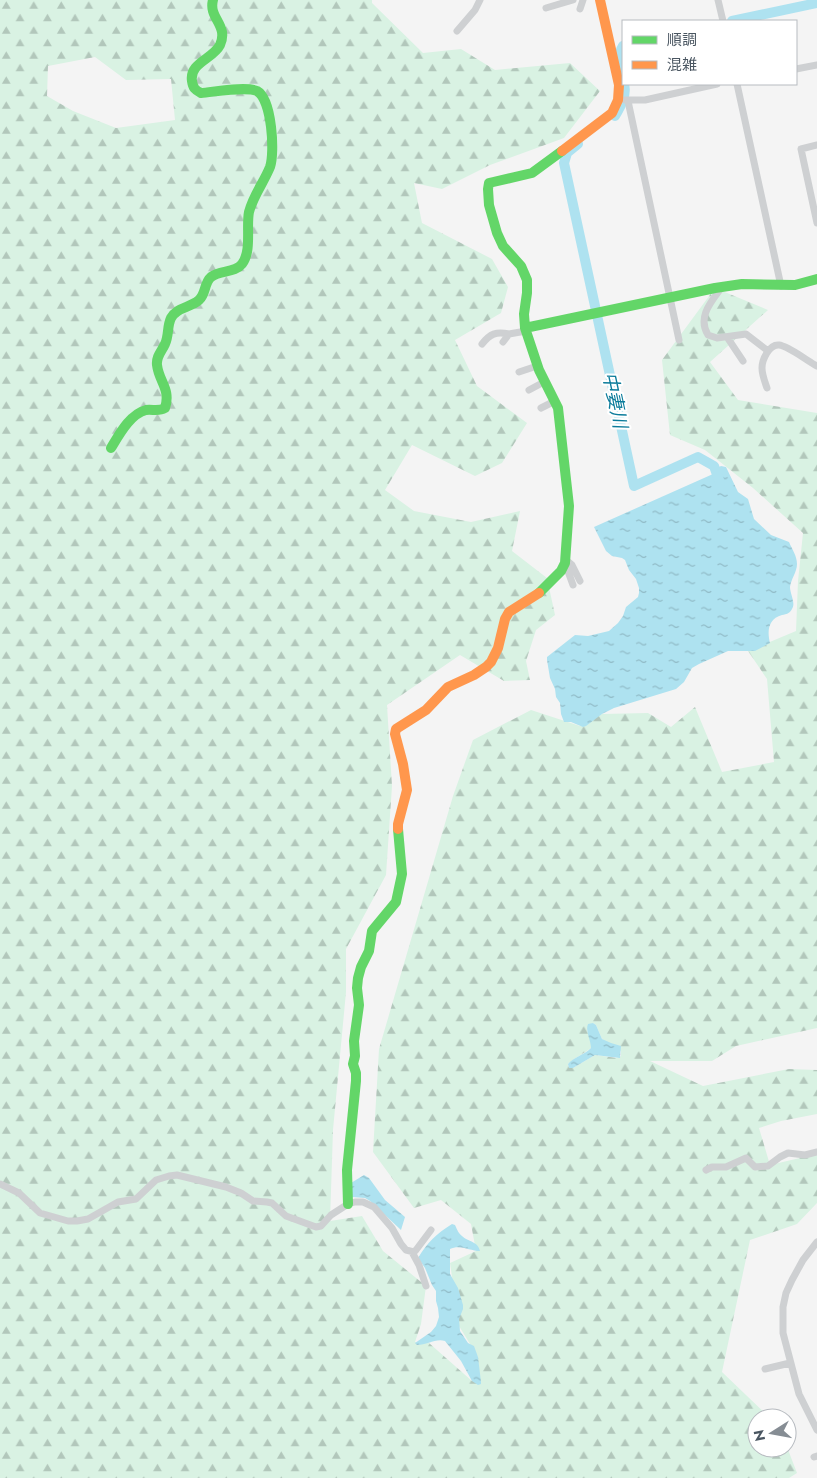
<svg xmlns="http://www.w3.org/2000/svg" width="817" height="1478" font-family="Jost,'Noto Sans JP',sans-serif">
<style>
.forest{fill:url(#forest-firs);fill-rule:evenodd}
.water{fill:url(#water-ripples)}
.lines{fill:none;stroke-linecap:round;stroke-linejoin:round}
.river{stroke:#aee2f0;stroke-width:10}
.street{stroke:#ced0d2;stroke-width:7}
.fast{stroke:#63d668;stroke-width:10}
.slow{stroke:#ff974d;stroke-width:10}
.labels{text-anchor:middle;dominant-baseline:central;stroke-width:4;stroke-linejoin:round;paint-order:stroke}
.water-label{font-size:19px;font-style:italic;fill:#0c7c9b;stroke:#fff}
</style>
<defs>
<pattern id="forest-firs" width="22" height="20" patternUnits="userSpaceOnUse" patternTransform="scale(1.25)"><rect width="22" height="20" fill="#d9f2e3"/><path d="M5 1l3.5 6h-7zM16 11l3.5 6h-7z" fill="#b2c7bb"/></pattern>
<pattern id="water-ripples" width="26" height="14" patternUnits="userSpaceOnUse" patternTransform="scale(1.25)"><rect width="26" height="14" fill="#aee2f0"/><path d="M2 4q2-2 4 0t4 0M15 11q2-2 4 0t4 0" fill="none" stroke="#90bac6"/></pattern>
</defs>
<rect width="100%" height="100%" fill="#f4f4f4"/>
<path class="forest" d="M0 0H372V3L423 53 461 49 495 70 570 63 600 91 564 138 490 165 442 189 414 183 422 223 492 259 508 287 501 313 455 340 477 386 527 423 502 463 475 476 412 445 385 490 414 511 471 522 520 511 512 551 547 578 555 615 536 630 526 661 530 680 504 681 460 655 387 705 392 786 386 875 346 949V992L333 1130 330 1221 362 1216 383 1251 426 1286 421 1324 415 1342 429 1343 472 1381 478 1357 459 1326 450 1263 476 1251 471 1224 441 1200 414 1208 373 1152 379 1049 453 796 473 740 531 710 580 726 602 714 648 713 671 727 695 707 722 772 774 762 767 679 748 651 796 631 798 581 803 533 753 488 705 450 670 435 662 360 715 288 768 310 710 362 738 400 817 413V1028L736 1046 712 1061H650L703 1086 789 1069 817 1070V1114L781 1121 759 1128 770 1165 817 1154V1203L797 1224 750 1240 722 1372 770 1418H757V1448L787 1447 797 1473 789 1478H0ZM95 57 126 80 171 79 175 120 116 128 73 111 47 96 48 66ZM593 1023 596 1025 602 1039 621 1051V1056L617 1058 595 1055 573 1068H569L568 1064C575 1057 584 1054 591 1048V1041L587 1030Z"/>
<path class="water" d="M721 466 726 467 738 492 748 499 754 519 771 535 789 542C792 549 797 556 797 564 797 572 791 579 790 587 790 594 796 603 792 609 789 614 787 614 782 615 768 619 767 631 770 643L755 651H728L699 664 692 668 684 682 676 689 614 708 602 714 586 726 583 727 571 722H564L561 714 560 703 556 697 555 689 550 678 547 660V657L575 635 588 636 609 631 618 623 623 616 626 607 638 597 639 593V588L636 579 629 570 625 560 622 558 612 556 606 551 594 527 713 474 717 468Z
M593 1023 596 1025 602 1039 611 1043 621 1046 620 1058 595 1055 573 1068H569L568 1064C574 1057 584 1055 591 1048 591 1040 585 1031 588 1024Z
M364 1175 369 1178 385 1200 405 1217 401 1230 370 1201 365 1198 352 1197 351 1183Z
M452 1224 455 1225C457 1229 458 1233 462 1236 468 1242 478 1241 480 1251 470 1251 460 1244 450 1249V1274L458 1288 463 1305V1309L459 1319 460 1331 468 1343 474 1346 478 1357 481 1382V1384L478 1385 472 1381 461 1361 445 1341C436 1338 427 1345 417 1345L415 1343 431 1332 436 1326 439 1317 438 1308 436 1301V1291L432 1285 425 1268 418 1258C428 1242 436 1234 452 1224Z"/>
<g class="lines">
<path class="river" d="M732 21 817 3
M623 46C616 57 620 68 623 80
M615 116C621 106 627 95 624 84
M578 144 567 153 564 163 634 486 698 457 714 466 720 483"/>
<path class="street" d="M718 0 723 21
M546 8 573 0
M580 9 583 0
M457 31 475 10 480 0
M796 69 817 65
M737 84 781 286
M625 100H645L717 84
M628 101 679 340
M817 145 801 149 817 223
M722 287C711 302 697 317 708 335L717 338 746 334 768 351
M727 337 743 361
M503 342 509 334 526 331
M482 344C490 334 496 331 509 334
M519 372 537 366
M767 388C765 382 762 375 762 368 762 360 769 344 779 345 789 346 807 361 817 366
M529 390 544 382
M541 408 555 401
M566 560 572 565 580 581
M565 563 573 585
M706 1170 712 1167H726L746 1158 755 1167 768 1166 780 1157 788 1153 805 1155 817 1152
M0 1184 19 1193 40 1213 68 1221H77L88 1219 118 1202 136 1199 156 1180 169 1176 177 1175 226 1187 241 1193 253 1201 267 1202 272 1203 286 1216 316 1227 321 1226 331 1215 348 1204 355 1202H363L374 1207 392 1228 401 1244 406 1250 414 1252 416 1250 431 1230
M817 1242 803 1260 792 1280 786 1293 783 1307V1333L799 1394 817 1430
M412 1252 419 1265 426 1286
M765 1369 790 1363
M814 1457 817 1456"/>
<path class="fast" d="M525 328 715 288 742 284 795 285 817 279
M111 448C119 435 130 414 146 410 153 409 158 412 165 408 171 389 159 382 157 365 156 356 162 351 165 344 169 336 167 326 171 318 177 307 190 308 199 300 206 294 204 283 211 277 220 270 235 273 242 264 252 251 246 226 249 212 253 196 264 182 270 167 275 153 272 99 257 91 246 86 214 92 201 93 195 90 193 88 192 81 189 63 213 59 220 45 229 25 208 18 213 0
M539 593 561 571 565 563 569 506 558 408 539 370 525 328 524 314 527 293V280L521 266 503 246 497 233 489 205 488 189 489 183 532 173 562 151
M348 1204 347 1170 356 1081V1073L353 1064 355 1056 354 1041 359 1005 357 988 358 978 361 967 369 951 372 931 396 902 402 874 398 829"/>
<path class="slow" d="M562 151 612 113 618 100 619 85 600 0
M398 829V824L407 790 403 764 395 734 396 729 426 710 448 687 474 675 486 667 491 662 498 648 505 619 509 612 539 593"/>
</g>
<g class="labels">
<g class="water-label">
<text transform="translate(615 400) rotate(78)">中妻川</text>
</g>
</g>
<rect x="622" y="20" width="175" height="65" fill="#ffffff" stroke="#b7bbc0"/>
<rect x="632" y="36" width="25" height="8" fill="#63d668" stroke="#b7bbc0"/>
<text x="667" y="45" font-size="15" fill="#4a5661">順調</text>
<rect x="632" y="61" width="25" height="8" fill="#ff974d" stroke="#b7bbc0"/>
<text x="667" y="70" font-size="15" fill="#4a5661">混雑</text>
<g transform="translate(772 1433) rotate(259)"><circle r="24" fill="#ffffff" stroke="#b7bbc0"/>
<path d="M0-4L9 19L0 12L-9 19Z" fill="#868d94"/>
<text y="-8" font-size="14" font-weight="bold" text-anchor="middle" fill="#4a5661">N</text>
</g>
</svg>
